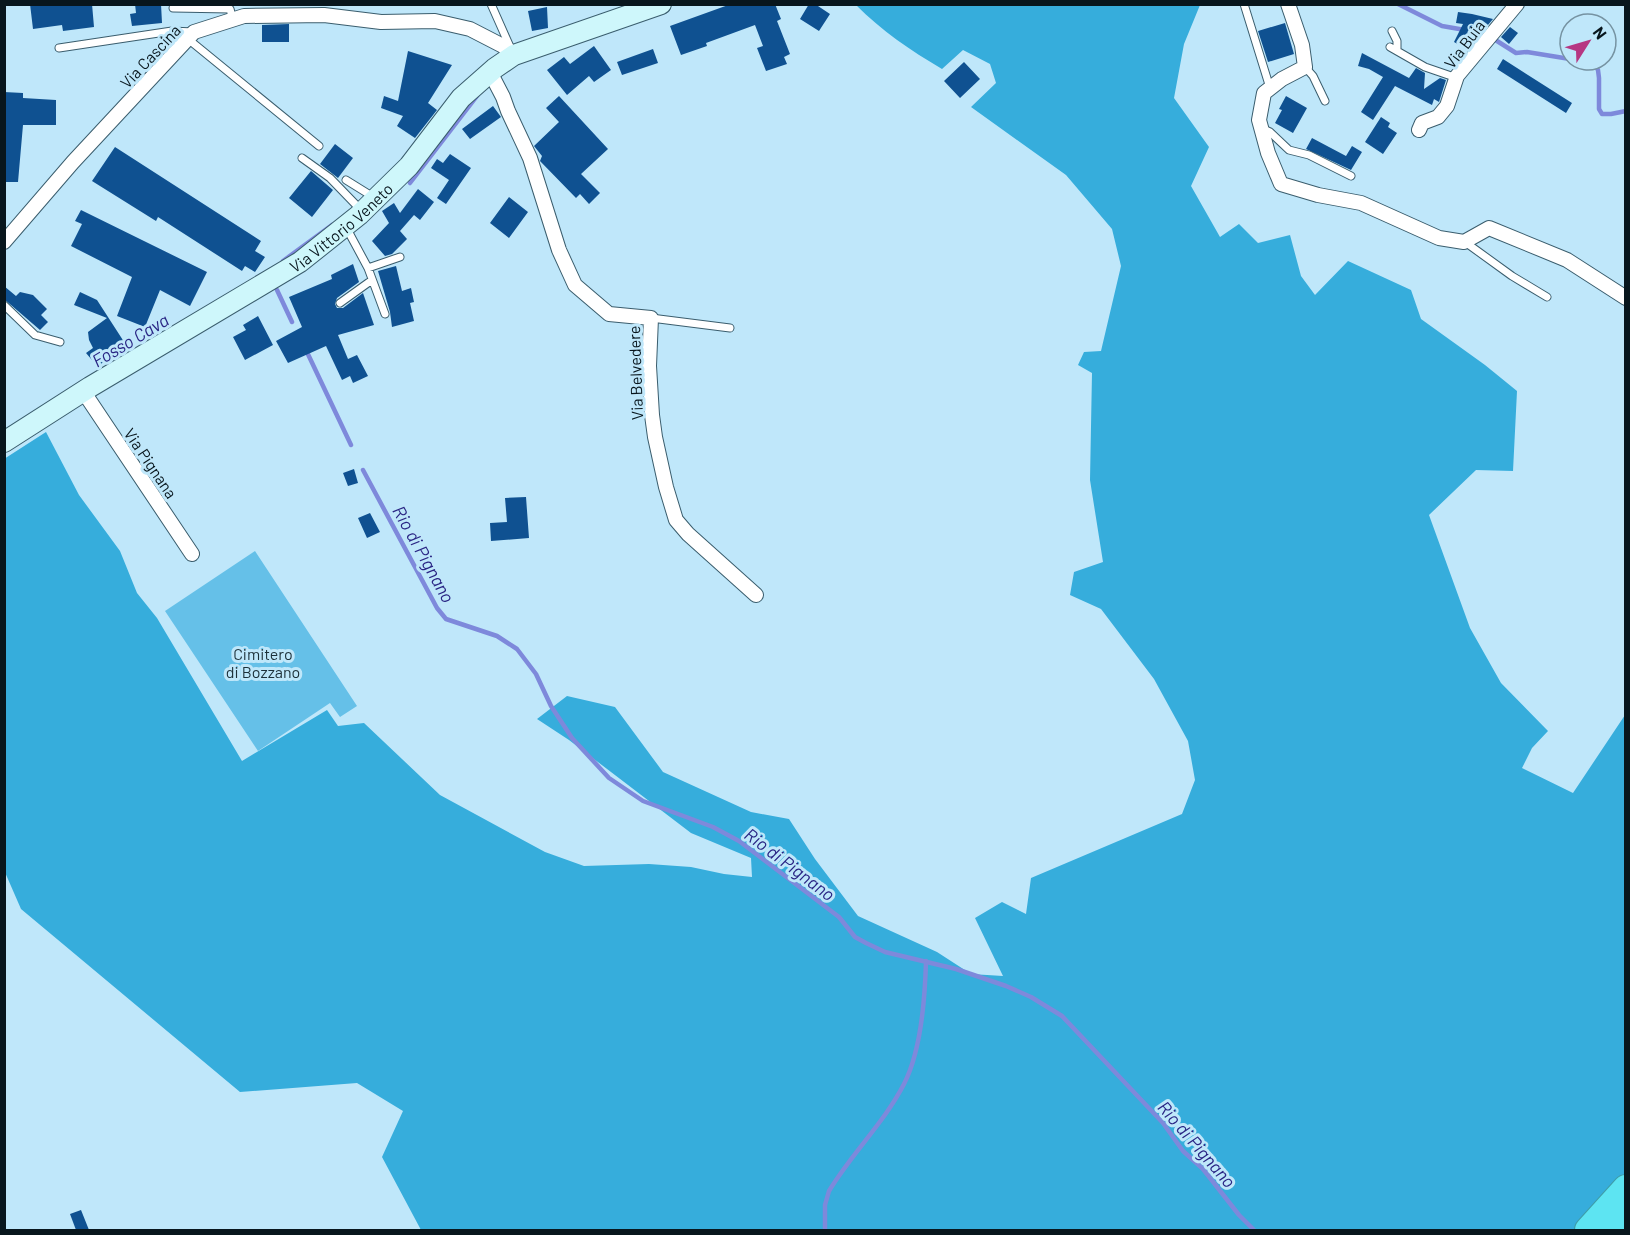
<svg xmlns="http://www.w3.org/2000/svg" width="1630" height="1235" font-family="Barlow,sans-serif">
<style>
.green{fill:#65c0e8}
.forest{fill:#36addc}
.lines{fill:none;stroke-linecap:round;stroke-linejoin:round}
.stream{stroke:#7e89db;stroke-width:4.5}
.building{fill:#0f5191}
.lane-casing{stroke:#3a5d6d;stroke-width:9}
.street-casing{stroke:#3a5d6d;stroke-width:16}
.secondary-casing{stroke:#3a5d6d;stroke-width:22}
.highway-casing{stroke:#3f9ca7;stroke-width:28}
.lane{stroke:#fff;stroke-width:7}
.street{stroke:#fff;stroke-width:14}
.secondary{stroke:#cef7fb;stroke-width:20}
.highway{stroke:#5de4f2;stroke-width:26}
.labels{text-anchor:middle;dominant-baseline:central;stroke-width:6;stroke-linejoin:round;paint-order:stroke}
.street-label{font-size:16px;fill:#08161d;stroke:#bfe7fa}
.park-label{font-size:16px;fill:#1c3039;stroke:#bfe7fa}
.water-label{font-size:18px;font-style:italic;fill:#292584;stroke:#bfe7fa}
</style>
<rect width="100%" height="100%" fill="#bfe7fa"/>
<path class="green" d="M255 551 357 706 340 717 330 703 258 751 165 611Z"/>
<path class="forest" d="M856 5H1200L1184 44 1174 98 1209 147 1191 186 1220 237 1239 224 1258 243 1290 235 1301 276 1315 295 1348 261 1411 290 1421 319 1485 365 1517 391 1513 471 1476 470 1429 515 1470 628 1501 683 1548 731 1532 748 1522 768 1573 793 1625 715V1230H421L382 1157 403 1111 357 1083 240 1092 21 909 4 870V459L46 432 79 495 120 551 137 593 157 618 242 761 327 710 338 726 364 723 440 795 545 852 584 866 649 864 691 867 724 874 752 877 751 858 691 833 569 740 537 719 567 696 615 707 663 772 751 812 789 819 815 859 858 916 937 952 971 974 1003 976 975 918 1002 902 1026 914 1031 878 1182 814 1195 780 1188 741 1154 679 1101 609 1070 595 1074 572 1103 562 1090 480 1092 373 1078 365 1084 352 1101 351 1121 266 1112 229 1066 175 971 107 996 83 990 64 963 50 942 69C910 50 882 31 856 5Z"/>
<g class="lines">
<path class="stream" d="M1398 4 1442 26 1465 30
M1477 32 1497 41 1516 53 1527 52 1570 59
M1576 60 1594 64 1598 70 1599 78V109L1602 114H1611L1626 111
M410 183 477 96
M283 261 332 225
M277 290 292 322
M306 350 351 445
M363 470 437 608 446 619 497 636 517 649 536 674 551 706 572 738 609 778 643 801 713 827 739 841 839 917 855 937 866 943 885 952 956 969 1006 986 1031 997 1062 1016 1163 1123 1183 1151 1203 1169 1239 1215 1254 1230
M825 1230V1205L829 1191C851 1154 884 1123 904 1084 921 1051 925 999 926 961"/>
</g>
<path class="building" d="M30 4H92L94 27 63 31 62 25 33 29Z
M135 4H161L162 23 132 26 130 14 136 13Z
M731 4H775L781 19 777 21 790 54 784 57 787 64 766 71 757 48 763 46 755 25 706 43 707 46 681 55 670 26Z
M809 4H815L830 14 819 31 800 19Z
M547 7 548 28 532 31 528 11Z
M1458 12 1472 14 1493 19 1471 45 1466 43 1463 47 1454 42 1463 24 1456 23Z
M1285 23 1294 54 1268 62 1258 31Z
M289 24V42H262V25Z
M1510 27 1518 33 1509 44 1501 37Z
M594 46 611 70 594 82 589 76 567 95 547 70 564 57 570 64Z
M653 49 658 63 622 75 617 62Z
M408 51 452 65 428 103 437 110 415 138 397 126 403 116 381 108 384 96 398 101Z
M1362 53 1409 78 1416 68 1425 73 1424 89 1440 78 1446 80 1439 102 1434 99 1432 105 1395 86 1373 120 1361 112 1383 77 1369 69 1358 66Z
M1503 59 1572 103 1566 113 1497 69Z
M964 62 980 79 960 98 944 81Z
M4 92 23 93V98L56 100V125H23L18 182H4Z
M559 96 608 149 581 174 600 193 589 204 580 194 576 198 540 161 542 156 534 146 559 122 546 108Z
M1286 96 1307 108 1293 133 1275 123 1282 110 1279 109Z
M493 106 501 117 470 139 462 129Z
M1381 117 1390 123 1388 127 1397 133 1383 154 1365 142Z
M1312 138 1346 156 1352 146 1362 152 1351 170 1306 149Z
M335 144 353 158 338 178 320 164Z
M115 147 261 241 255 251 265 257 255 272 245 266 242 271 158 217 156 221 92 181Z
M450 154 471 168 446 204 437 198 449 180 431 168 437 159 443 163Z
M311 171 333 190 312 217 289 198Z
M418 189 434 202 420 220 414 215 400 231 407 239 392 254 385 256 372 241 389 223 382 211 394 203 400 213Z
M509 197 528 212 509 238 490 223Z
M81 210 207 272 190 306 160 290 145 327 117 316 132 277 71 246 82 224 75 221Z
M353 264 359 282 337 298 335 304 337 308H343L363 293 374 325 338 335 348 359 357 355 368 376 353 383 350 376 342 380 326 346 288 363 276 341 302 327 289 297 332 279 331 275Z
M396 266 402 291 411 288 414 302 410 303 414 321 392 327 390 312 378 271Z
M4 286 16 296 20 292 33 295 47 309 41 315 48 322 40 330 4 299Z
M80 292 97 300 128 348 97 366 86 353 93 348 89 340 88 332 107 318 74 305Z
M258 316 273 345 245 360 233 337 246 330 243 325Z
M354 469 358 483 348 486 343 473Z
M526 497 529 538 491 541 490 523 507 522 505 498Z
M370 513 380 532 367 538 358 518Z
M81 1210 89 1230H76L70 1214Z"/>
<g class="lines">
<g class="lane-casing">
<path id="lane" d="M491 4 511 49
M1244 4 1270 88
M173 8 230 9 233 20
M1392 31 1397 41V50
M188 39 319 146
M1390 47 1425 67 1457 78
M59 48 172 31 193 32
M1305 67 1313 76 1325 101
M1263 129 1270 132 1289 150 1309 155 1351 176
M302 158 330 178 361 210
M346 180 375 198
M347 229 368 268 385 314
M1465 242 1512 276 1547 297
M368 268 400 257
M340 303 372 280
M4 305 35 335 60 342
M651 318 730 328"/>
</g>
<g class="street-casing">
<path id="street" d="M1288 4 1302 45 1305 67 1282 79 1264 93 1259 120 1268 153 1281 184 1318 195 1361 203 1439 238 1464 242 1489 228 1567 260 1626 298
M490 72 503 97 508 111 530 158 559 250 575 285 609 314 651 318 649 366 652 415 655 437 666 487 676 520 688 534 756 595
M1419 130 1422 123 1438 117 1447 106 1457 76 1517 4
M4 242 73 162 194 32 244 16 324 15 381 22 435 21 470 29 503 46 514 55
M83 391 192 554"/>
</g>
<g class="secondary-casing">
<g id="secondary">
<path id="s1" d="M4 442 90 387 300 262 359 215 409 166 461 98 495 68 514 55 661 4"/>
</g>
</g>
<g class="highway-casing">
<path id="highway" d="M1588 1230 1626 1188
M1613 1230 1626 1216"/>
</g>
<use href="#lane" class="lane"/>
<use href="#street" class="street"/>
<use href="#secondary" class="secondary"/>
<use href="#highway" class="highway"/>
</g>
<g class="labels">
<g class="street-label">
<text transform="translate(1464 44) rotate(-53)">Via Buia</text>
<text transform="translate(150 56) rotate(-47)">Via Cascina</text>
<text stroke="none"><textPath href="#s1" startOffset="400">Via Vittorio Veneto</textPath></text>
<text transform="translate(635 373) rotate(-92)">Via Belvedere</text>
<text transform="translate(151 463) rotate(56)">Via Pignana</text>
</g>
<g class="park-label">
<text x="263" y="653">Cimitero<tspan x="263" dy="18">di Bozzano</tspan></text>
</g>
<g class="water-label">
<text transform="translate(130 340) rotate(-31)">Fosso Cava</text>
<text transform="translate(424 554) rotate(61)">Rio di Pignano</text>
<text transform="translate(790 864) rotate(37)">Rio di Pignano</text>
<text transform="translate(1197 1144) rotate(49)">Rio di Pignano</text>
</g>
</g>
<rect width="1630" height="1235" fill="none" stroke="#08161d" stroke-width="12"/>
<g transform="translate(1588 42) rotate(53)"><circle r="28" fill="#bfe7fa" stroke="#7693a2" stroke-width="1.5"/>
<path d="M0-4.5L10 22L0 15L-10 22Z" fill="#b63682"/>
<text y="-9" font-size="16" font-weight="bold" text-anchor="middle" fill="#08161d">N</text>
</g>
</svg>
